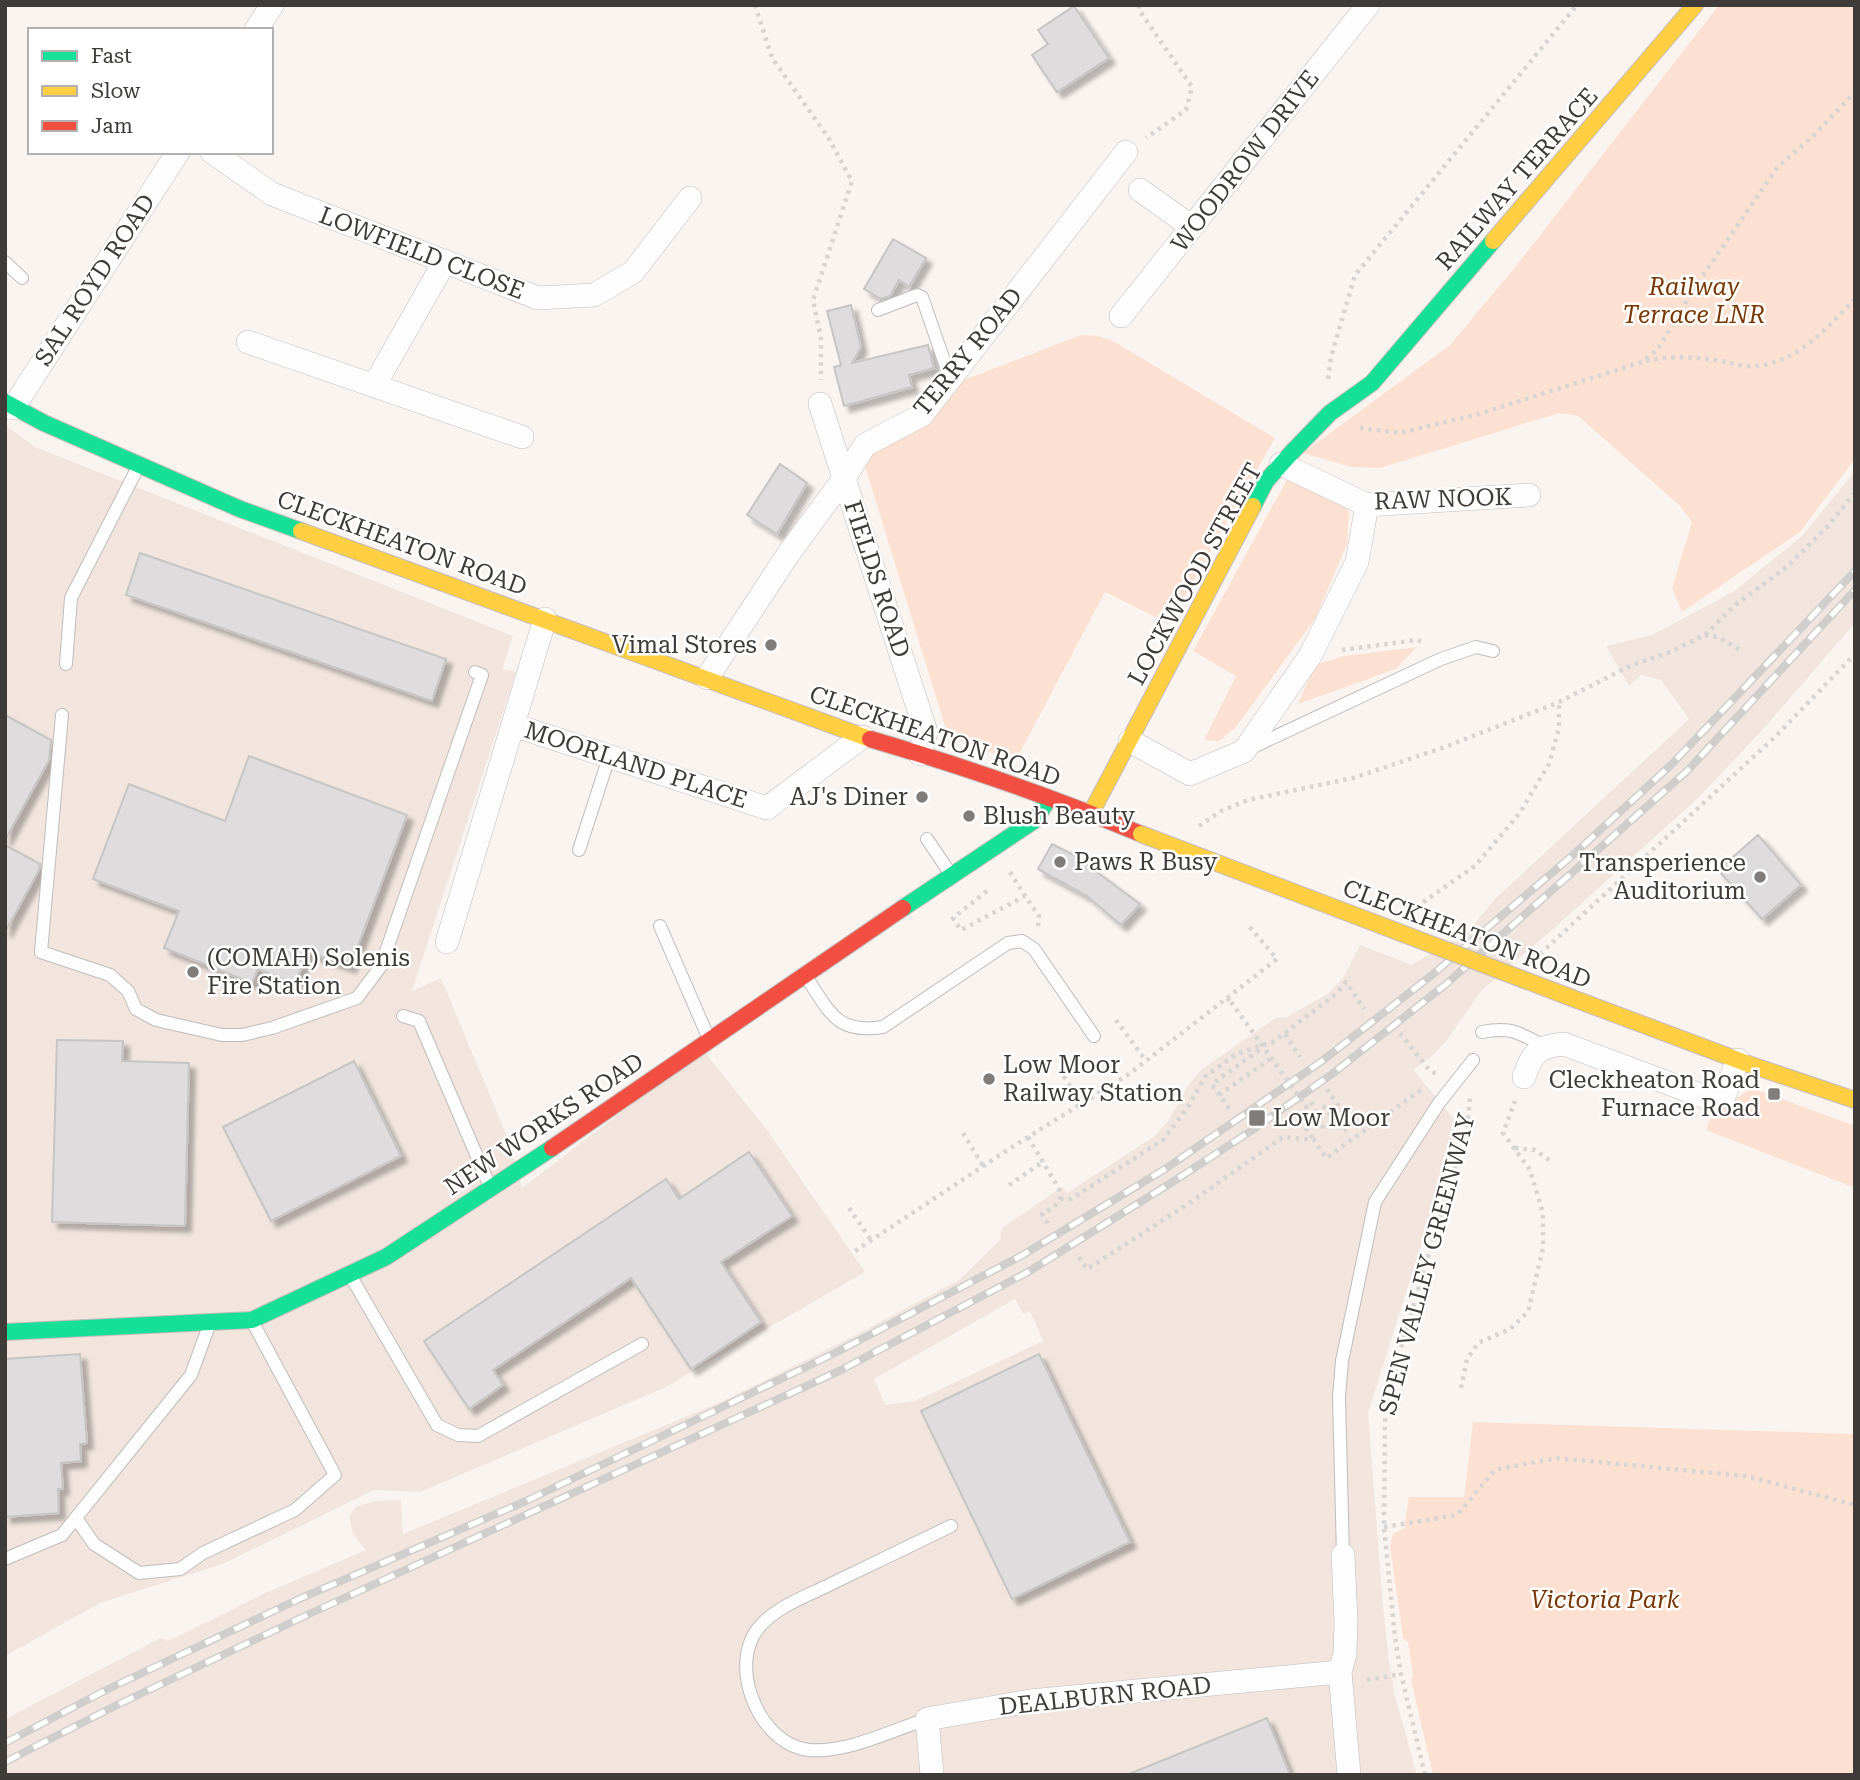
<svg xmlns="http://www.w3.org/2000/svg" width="1860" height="1780" font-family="'Roboto Serif',serif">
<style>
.built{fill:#f1e5de;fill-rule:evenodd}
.green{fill:#fce1d2}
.building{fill:#dedcdc;stroke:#c7c5c4;stroke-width:2;filter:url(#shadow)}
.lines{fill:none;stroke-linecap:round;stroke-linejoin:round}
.lane-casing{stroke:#c1bcba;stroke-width:14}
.street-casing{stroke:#c1bcba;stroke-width:24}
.fast-casing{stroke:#c1bcba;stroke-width:18}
.slow-casing{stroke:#c1bcba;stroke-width:18}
.jam-casing{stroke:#c1bcba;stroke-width:18}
.path{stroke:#d6d5d4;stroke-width:4.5;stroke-dasharray:3.5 5;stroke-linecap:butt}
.lane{stroke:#fefdfd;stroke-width:12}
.street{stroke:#fefdfd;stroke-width:23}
.fast{stroke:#16e098;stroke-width:16}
.slow{stroke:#ffcf43;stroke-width:16}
.jam{stroke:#f24e42;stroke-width:16}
.rail-casing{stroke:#d0cecc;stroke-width:8}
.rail{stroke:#fff;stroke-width:5;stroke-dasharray:16;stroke-linecap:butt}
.slow-bridge-casing{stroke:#c1bcba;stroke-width:18;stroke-linecap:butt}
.path-bridge{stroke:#d6d5d4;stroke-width:4.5;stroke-dasharray:3.5 5;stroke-linecap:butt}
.slow-bridge{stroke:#ffcf43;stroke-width:16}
.poi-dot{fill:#807c79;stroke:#fff;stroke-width:2.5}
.labels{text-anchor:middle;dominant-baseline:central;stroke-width:5;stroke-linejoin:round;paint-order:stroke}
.street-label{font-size:24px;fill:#3f3b39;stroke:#fff}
.park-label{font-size:24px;font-style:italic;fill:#783600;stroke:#fff}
.poi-label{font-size:24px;fill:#3f3b39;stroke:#fff;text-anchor:start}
</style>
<defs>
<filter id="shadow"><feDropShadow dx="6" dy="6" stdDeviation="2" flood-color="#0004"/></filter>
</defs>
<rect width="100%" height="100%" fill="#faf4f0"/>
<path class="built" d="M5 425 35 447 513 636 502 669 516 672 412 991 441 978 508 1139 522 1188 703 1050 767 1130 865 1272 664 1388 420 1492 374 1490 223 1564 100 1603 5 1656Z
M1855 471V623L1766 726 1700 796 1552 930 1481 991 1447 1040 1433 1055 1413 1070 1459 1125 1368 1413 1383 1606 1389 1662 1395 1696 1417 1775H5V1719L161 1638 168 1641 263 1594 366 1550 353 1534 349 1516 356 1507 375 1501 401 1500 403 1534 719 1403 850 1338 959 1280 1000 1240 1002 1228 1062 1187 1067 1193 1155 1136 1168 1121 1190 1083 1202 1069 1277 1017H1287L1329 993 1343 978 1360 945 1412 965 1470 929 1495 899 1689 719 1661 680 1641 675 1629 686 1606 646 1652 635 1733 592 1802 536ZM1015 1299 1023 1314 1030 1311 1043 1341 915 1401 885 1405 874 1379Z"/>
<path class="green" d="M1719 5H1855V459L1800 532 1682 612 1672 588 1692 522 1679 505 1578 416 1559 413 1380 468 1351 467 1303 453 1450 345 1516 266Z
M1081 335 1099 336 1115 342 1275 438 1169 624 1105 592 1015 762 948 736 864 463 872 454 961 381Z
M1289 476 1335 496 1349 512 1347 544 1315 619 1235 728 1219 741 1204 740 1236 676 1193 651Z
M1417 647 1396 669 1298 704 1315 665 1344 656Z
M1752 1088 1855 1126V1188L1706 1130 1715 1107 1729 1103Z
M1473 1422 1855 1434V1775H1433L1411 1680 1413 1676 1408 1642 1403 1638 1390 1546 1393 1534 1404 1528 1409 1497H1464Z"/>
<path class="building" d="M1074 6 1109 58 1057 92 1032 55 1048 44 1038 30Z
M893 239 926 258 909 287 899 280 890 296 881 299 864 289Z
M851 305 861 347 852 363 928 345 934 368 909 375 912 387 844 406 834 367 841 365 827 311Z
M780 464 807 483 777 534 747 515Z
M140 553 446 659 432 701 126 595Z
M5 715 51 740 49 760 5 840Z
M249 756 407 815 350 967 308 952 295 984 258 969 252 983 164 948 179 911 93 879 129 784 225 821Z
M1758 835 1801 885 1762 919 1718 870Z
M1052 844 1074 855 1140 904 1121 925 1087 896 1038 869Z
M5 845 40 864 39 870 5 932Z
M57 1040 123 1041 122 1061 189 1063 185 1226 52 1222Z
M354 1061 401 1156 271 1221 223 1127Z
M749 1152 792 1216 721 1262 761 1322 691 1369 631 1278 493 1370 503 1385 469 1409 424 1341 666 1179 679 1199Z
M80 1354 87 1443 80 1444 81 1461 61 1463 63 1489H58L59 1513 5 1517V1359Z
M1039 1354 1130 1542 1012 1599 921 1411Z
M1267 1718 1290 1775H1129V1774Z"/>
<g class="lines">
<g class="lane-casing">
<path id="lane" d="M5 262 22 278
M878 310 917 295 922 297 950 378
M66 664 71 598 139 465
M62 715 41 952 110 975 128 991 136 1009 156 1020 222 1035H242L272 1028 357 998 381 966 482 675 475 672
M1251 748 1441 659 1476 647 1493 651
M927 839 952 876
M579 850 609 757
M660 926 709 1039
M804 974C829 1009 834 1035 883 1027L1008 943 1022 941 1034 949 1094 1036
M403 1016 419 1021 491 1189
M1482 1032C1511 1026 1519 1033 1544 1046
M350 1275 437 1425 458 1435 478 1436 642 1344
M76 1518 94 1544 139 1573 180 1569 203 1553 295 1510 335 1475 252 1321
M1343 1555 1339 1397 1342 1361 1375 1202 1439 1103 1473 1060
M5 1559 62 1535 191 1375 210 1323
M927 1719C890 1731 848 1753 809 1750 758 1745 725 1661 762 1624 780 1605 809 1595 831 1584 871 1565 911 1545 951 1526"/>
</g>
<g class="street-casing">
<path id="street" d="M256 30 272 5
M212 152 272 194 538 298 594 295 633 272 690 198
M1140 190 1192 227
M1121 316 1368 5
M248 342 522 437
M374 386 445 261
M820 404 926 732 920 754
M13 408 178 152
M1281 464 1367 505 1529 495
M707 678 789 553 845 477 865 445 922 415 1126 152
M513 725 767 808 862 737
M1130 741 1190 774 1244 751 1310 656 1357 562 1367 505
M447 942 545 619
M1524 1077C1533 1052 1537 1047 1564 1044L1708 1098 1724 1096 1738 1060
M1343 1555 1346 1623 1345 1654 1340 1672 1349 1775
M932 1775 927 1719 1030 1701 1340 1672"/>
</g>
<g class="fast-casing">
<path id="fast" d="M5 402 44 423 240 509 301 531
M1253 506 1266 481 1294 450 1330 413 1372 383 1493 241
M903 908 1035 820 1048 800
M5 1332 252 1320 386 1257 552 1148"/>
</g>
<g class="slow-casing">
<path id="slow" d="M1493 241 1695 5
M301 531 870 739
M1091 813 1253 506
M1572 998 1751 1065 1855 1100"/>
</g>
<g class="jam-casing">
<path id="jam" d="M870 739C962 766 1053 797 1141 834
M552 1148 903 908"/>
</g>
<path class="path" d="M755 5 772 58 828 137 852 181 813 300 821 339V380
M1139 5V10L1192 87 1186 110 1146 138
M1646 361C1670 355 1697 357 1721 361 1731 363 1743 367 1753 366 1795 365 1828 327 1855 299
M1328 379 1331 357 1355 275 1577 5
M1360 428 1400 433 1479 414 1642 362 1658 349 1697 284 1777 168 1814 135 1855 92
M1705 635 1718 637 1740 650
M1342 650 1417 640 1426 643
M1199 826 1221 811 1248 800 1353 778 1445 747 1557 703 1632 665 1668 653 1705 635 1735 605 1788 566 1827 527 1855 493
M1010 872 1025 896
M987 891 953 918 961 930 1025 896 1039 916 1038 928
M1416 907 1475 866 1519 814 1549 764 1559 728V703
M1540 954 1775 737 1855 654
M1227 998 1277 959 1247 924
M1116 1020 1146 1061
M1400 1033 1430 1071 1439 1075
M1285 1034 1300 1057
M1059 1069 1081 1103
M1327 1089 1352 1125 1344 1131
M1219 1095 1270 1059
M1311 1102 1324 1130
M1229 1109 1212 1084 1262 1048
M1296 1114 1314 1140
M963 1133 983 1166
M1028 1137 1059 1189 1060 1199 1054 1207 1042 1214 1049 1226
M1515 1148 1535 1150 1552 1162
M1009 1185 1043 1162
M1060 1199H1071L1163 1140 1188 1107 1205 1077 1236 1054 1273 1042 1336 994 1346 982 1364 1009
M849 1208 871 1240
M855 1251 1009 1149 1129 1074 1227 998 1231 1002
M1079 1257 1087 1269 1191 1202 1283 1137 1314 1140 1326 1158 1421 1090
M1461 1388 1467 1359 1478 1343 1510 1329 1528 1312 1543 1248V1213L1530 1170 1503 1133 1515 1101
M1384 1527 1457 1515 1495 1470 1556 1458 1746 1476 1855 1505
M1367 1680 1401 1674
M1425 1775 1401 1674 1395 1637 1384 1527 1385 1421 1397 1360 1467 1127 1470 1098"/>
<use href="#lane" class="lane"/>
<use href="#street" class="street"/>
<use href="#fast" class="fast"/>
<use href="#slow" class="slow"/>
<use href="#jam" class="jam"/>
<g class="rail-casing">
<path id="rail" d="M5 1743 108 1689 299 1599 526 1501 831 1355 1021 1256 1165 1169 1322 1061 1432 975 1573 855 1672 764 1855 571
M5 1762 117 1705 307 1615 839 1371 1028 1272 1174 1181 1251 1131 1332 1074 1445 985 1687 771 1855 590"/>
</g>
<use href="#rail" class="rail"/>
<g class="slow-bridge-casing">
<path id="slow-bridge" d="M1141 834 1572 998"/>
</g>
<path class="path-bridge" d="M1231 1002 1313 1116 1324 1107 1344 1131"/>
<use href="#slow-bridge" class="slow-bridge"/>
</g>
<g class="poi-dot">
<circle cx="771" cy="645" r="7"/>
<circle cx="922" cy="797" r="7"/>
<circle cx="969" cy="816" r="7"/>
<circle cx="1060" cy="862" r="7"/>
<circle cx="1760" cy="877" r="7"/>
<circle cx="193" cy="972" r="7"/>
<circle cx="989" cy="1079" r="7"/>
<rect x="1767" y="1087" width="14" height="14" rx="3.5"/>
<rect x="1248" y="1109" width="18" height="18" rx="3.5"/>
</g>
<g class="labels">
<g class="street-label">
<text transform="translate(1245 161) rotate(-52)">WOODROW DRIVE</text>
<text transform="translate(1517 179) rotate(-49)">RAILWAY TERRACE</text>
<text transform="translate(422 253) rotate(21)">LOWFIELD CLOSE</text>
<text transform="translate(95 280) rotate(-57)">SAL ROYD ROAD</text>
<text transform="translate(968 352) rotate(-51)">TERRY ROAD</text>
<text transform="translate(1443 499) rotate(-2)">RAW NOOK</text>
<text transform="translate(402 543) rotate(20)">CLECKHEATON ROAD</text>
<text transform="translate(1195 574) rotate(-61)">LOCKWOOD STREET</text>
<text transform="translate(877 579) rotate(72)">FIELDS ROAD</text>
<text transform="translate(935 736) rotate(19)">CLECKHEATON ROAD</text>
<text transform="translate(636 765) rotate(18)">MOORLAND PLACE</text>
<text transform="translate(1467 934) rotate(21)">CLECKHEATON ROAD</text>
<text transform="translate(544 1124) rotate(-34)">NEW WORKS ROAD</text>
<text transform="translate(1427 1264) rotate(-75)">SPEN VALLEY GREENWAY</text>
<text transform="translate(1105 1696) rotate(-6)">DEALBURN ROAD</text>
</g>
<g class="park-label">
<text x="1694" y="287">Railway<tspan x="1694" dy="28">Terrace LNR</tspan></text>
<text x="1605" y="1600">Victoria Park</text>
</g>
<g class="poi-label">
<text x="757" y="645" text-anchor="end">Vimal Stores</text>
<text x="908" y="797" text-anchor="end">AJ's Diner</text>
<text x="983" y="816">Blush Beauty</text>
<text x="1074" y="862">Paws R Busy</text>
<text x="1746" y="863" text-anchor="end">Transperience<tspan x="1746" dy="28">Auditorium</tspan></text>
<text x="207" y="958">(COMAH) Solenis<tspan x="207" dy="28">Fire Station</tspan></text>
<text x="1003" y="1065">Low Moor<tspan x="1003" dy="28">Railway Station</tspan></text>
<text x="1760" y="1080" text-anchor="end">Cleckheaton Road<tspan x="1760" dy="28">Furnace Road</tspan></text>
<text x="1273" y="1118">Low Moor</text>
</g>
</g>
<rect width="1860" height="1780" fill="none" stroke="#3f3b39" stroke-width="14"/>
<rect x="28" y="28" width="245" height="126" fill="#ffffff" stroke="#b2b1b0" stroke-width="2"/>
<rect x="42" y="51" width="35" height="10" fill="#16e098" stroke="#b2b1b0" stroke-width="2"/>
<text x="91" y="63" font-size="21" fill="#3f3b39">Fast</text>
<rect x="42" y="86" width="35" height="10" fill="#ffcf43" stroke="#b2b1b0" stroke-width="2"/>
<text x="91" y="98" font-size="21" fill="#3f3b39">Slow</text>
<rect x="42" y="121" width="35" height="10" fill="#f24e42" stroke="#b2b1b0" stroke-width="2"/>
<text x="91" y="133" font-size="21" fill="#3f3b39">Jam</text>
</svg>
